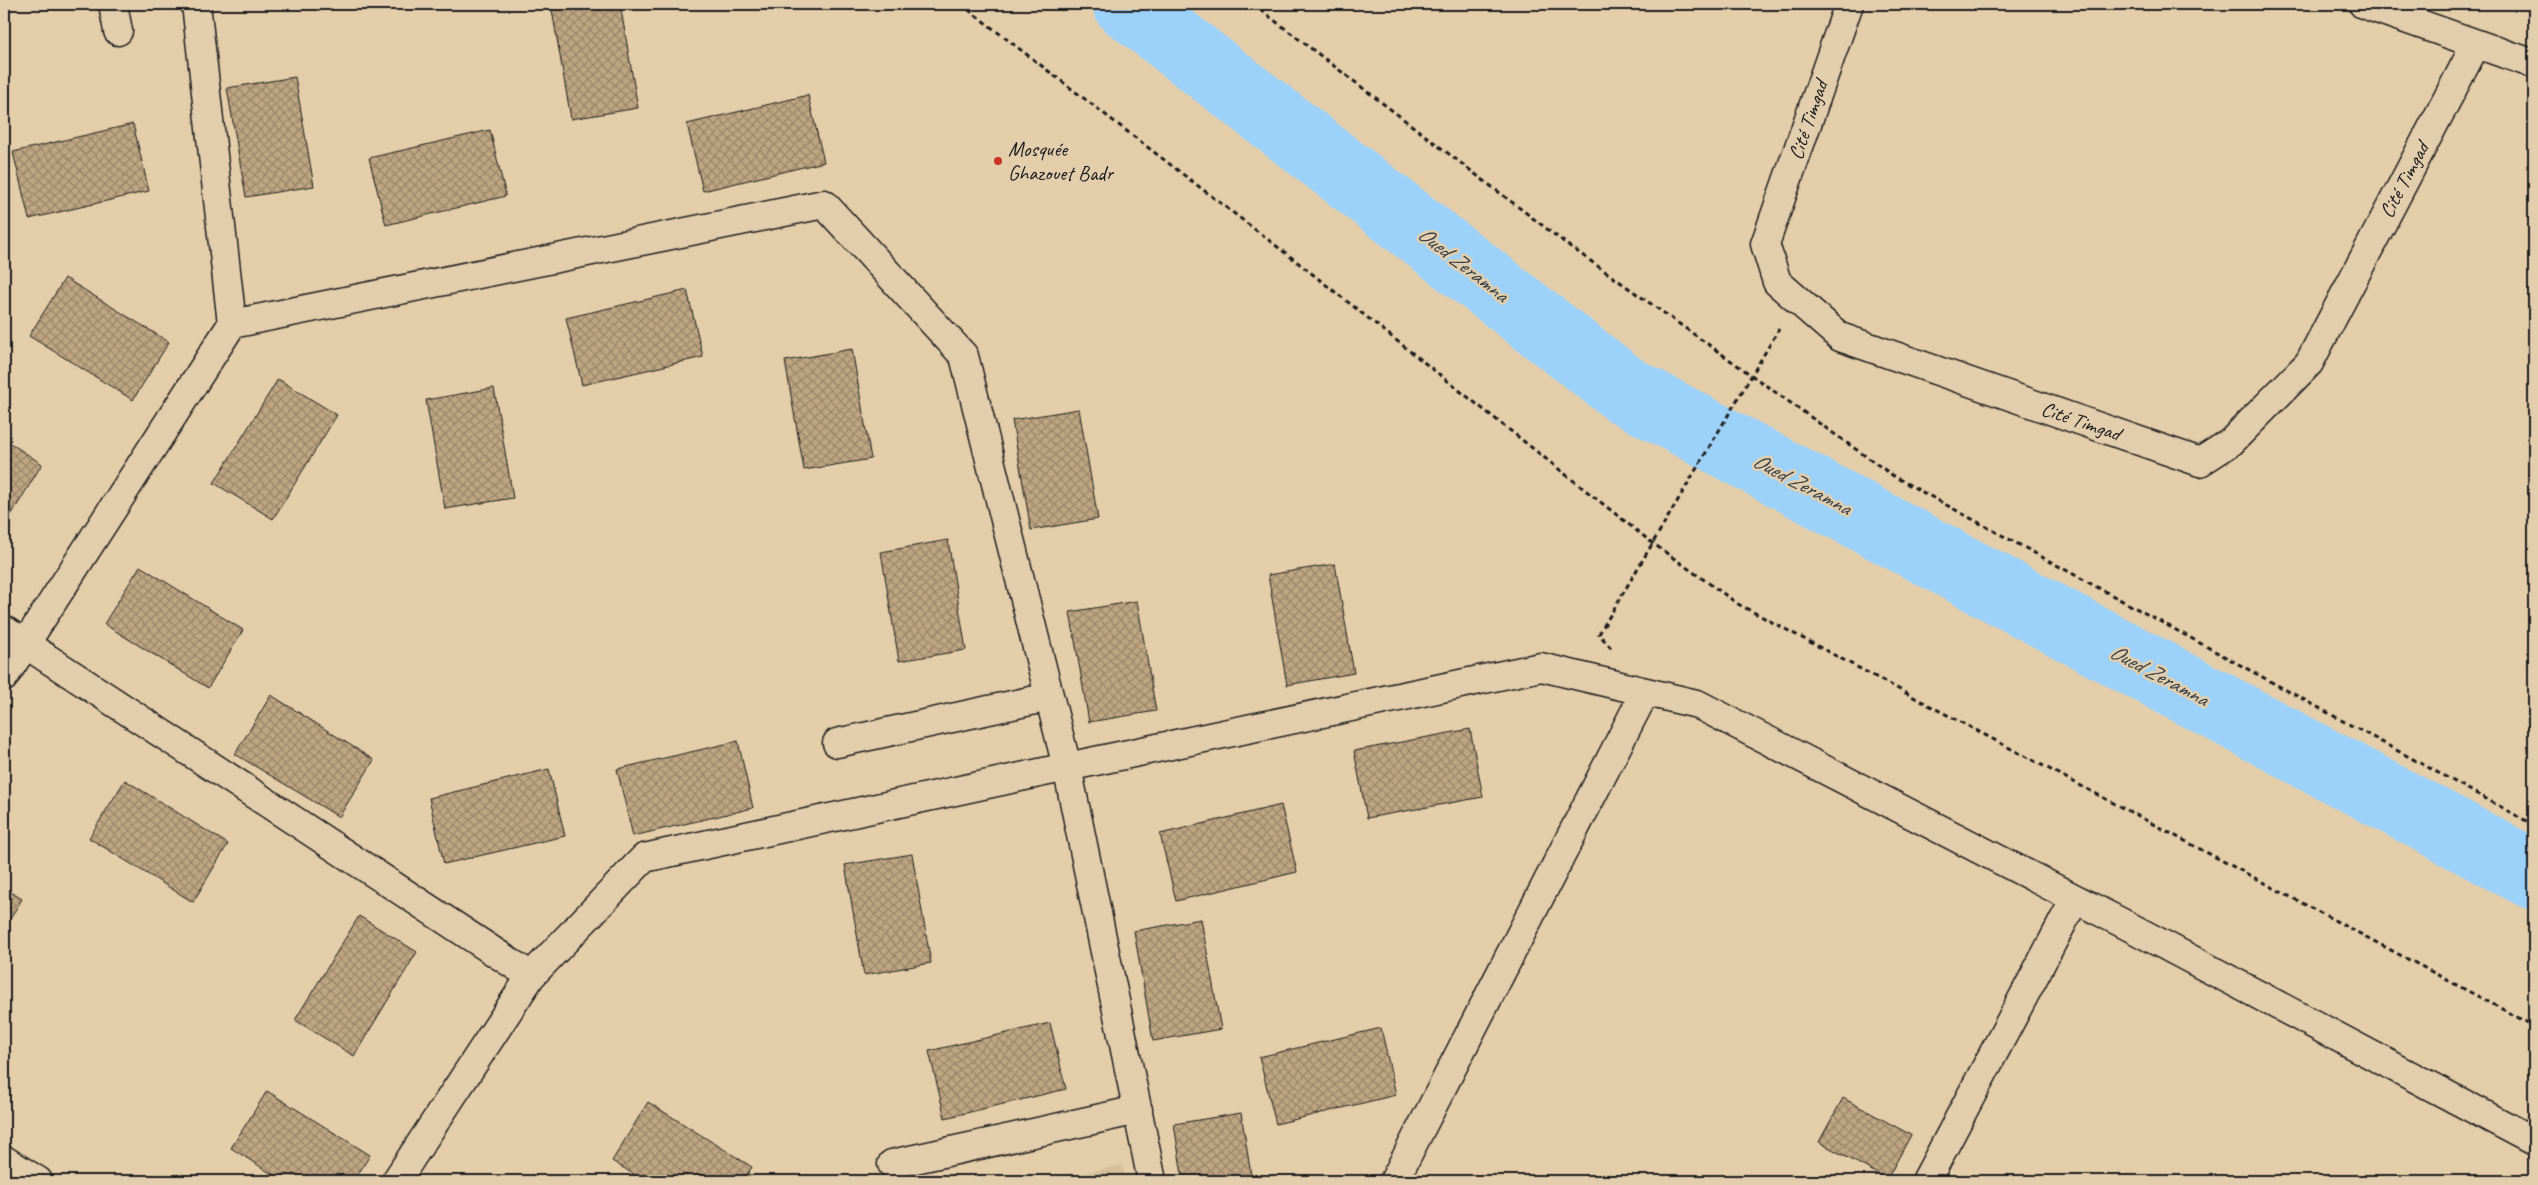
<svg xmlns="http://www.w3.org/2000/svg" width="2538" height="1185" font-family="Caveat,sans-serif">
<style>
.built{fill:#d5bf9a}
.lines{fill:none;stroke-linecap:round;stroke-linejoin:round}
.river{stroke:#9cd1fa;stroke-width:69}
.building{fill:url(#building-cross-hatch);stroke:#1c1c1c}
.street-casing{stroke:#1c1c1c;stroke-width:31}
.secondary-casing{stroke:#1c1c1c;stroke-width:31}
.path{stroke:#1c1c1c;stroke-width:3;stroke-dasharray:5 4;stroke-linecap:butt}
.street{stroke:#e2ceac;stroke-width:28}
.secondary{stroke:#e2ceac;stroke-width:28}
.poi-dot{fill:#c8321e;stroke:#e2ceac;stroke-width:2}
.labels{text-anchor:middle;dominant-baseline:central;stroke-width:5;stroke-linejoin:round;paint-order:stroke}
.street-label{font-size:21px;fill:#1c1c1c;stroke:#e2ceac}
.poi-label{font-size:21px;fill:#1c1c1c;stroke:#e2ceac;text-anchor:start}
.water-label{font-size:22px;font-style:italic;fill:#364048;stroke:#e2ceac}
</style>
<defs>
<pattern id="building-cross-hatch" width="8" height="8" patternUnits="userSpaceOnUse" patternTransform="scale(1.25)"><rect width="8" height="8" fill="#bfa682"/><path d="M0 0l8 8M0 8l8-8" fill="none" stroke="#9a866a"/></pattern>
</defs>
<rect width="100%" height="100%" fill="#e4cea9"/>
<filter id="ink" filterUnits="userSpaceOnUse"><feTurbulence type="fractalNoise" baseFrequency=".02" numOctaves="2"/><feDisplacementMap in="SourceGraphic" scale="10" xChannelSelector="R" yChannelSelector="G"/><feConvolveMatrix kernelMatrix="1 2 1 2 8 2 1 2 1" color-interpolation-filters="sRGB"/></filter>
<g filter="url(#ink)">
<path class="built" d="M1122 1165 1126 1181H1049Z"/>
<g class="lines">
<path class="river" d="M1127 4 1625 390 2534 875"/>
</g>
<path class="building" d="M585 4H620L638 108 571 119 552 10Z
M4 50 10 87 4 88Z
M295 77 314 186 246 197 227 88Z
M808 95 824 162 703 191 687 124Z
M133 124 149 191 29 219 13 152Z
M490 130 506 196 386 225 369 158Z
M65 278 169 342 133 400 29 336Z
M687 290 703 357 582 385 566 318Z
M852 349 871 459 804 470 785 361Z
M278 379 337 415 273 519 214 483Z
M494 388 513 498 445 509 426 400Z
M1079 409 1098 519 1031 530 1012 420Z
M4 439 42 464 4 527Z
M948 540 966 650 899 661 881 552Z
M1335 564 1354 673 1287 685 1268 575Z
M140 566 243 630 208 688 104 624Z
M1137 601 1156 711 1089 722 1070 612Z
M271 695 374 760 339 817 235 754Z
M1470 729 1483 797 1367 818 1354 751Z
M738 741 753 808 633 836 617 769Z
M549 769 565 836 444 864 429 798Z
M125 780 228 844 193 902 89 838Z
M1281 805 1297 872 1176 901 1160 834Z
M912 854 931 963 864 975 845 865Z
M4 888 22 899 4 929Z
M359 916 417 952 354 1056 295 1020Z
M1201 919 1221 1029 1153 1041 1134 931Z
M1050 1023 1066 1089 945 1118 929 1051Z
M1381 1028 1396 1095 1276 1124 1259 1057Z
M267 1091 370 1155 354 1181H283L231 1148Z
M1843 1098 1911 1135 1887 1179 1819 1142Z
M648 1102 752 1167 743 1181H645L612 1161Z
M1241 1113 1252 1181H1183L1174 1124Z"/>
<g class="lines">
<g class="street-casing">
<path id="street" d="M113 4 118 31
M196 4 232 324 824 204 964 356 1067 767 644 858 531 976
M1849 4 1765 244 1777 282 1840 337 2200 462 2231 442 2309 363 2476 44
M2363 4 2534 64
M4 630 531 976 396 1181
M4 677 232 324
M837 743 1049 697
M892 1164 1138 1110
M1152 1181 1067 767 1541 667 1697 704 2132 928 2534 1141
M1394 1181 1645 692
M1926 1181 2075 899"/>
</g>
<g class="secondary-casing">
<path id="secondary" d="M4 1160 38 1181"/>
</g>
<path class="path" d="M961 4 1296 261 1651 542 1738 604 2534 1026
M1253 4 1568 245 1895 477 2534 825
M1611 648 1599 634 1779 329"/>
<use href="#street" class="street"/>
<use href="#secondary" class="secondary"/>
</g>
</g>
<circle class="poi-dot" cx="998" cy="161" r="5"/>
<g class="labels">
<g class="street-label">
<text transform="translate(1808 120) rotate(-71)">Cité Timgad</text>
<text transform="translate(2404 180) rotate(-62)">Cité Timgad</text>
<text transform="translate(2081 421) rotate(19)">Cité Timgad</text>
</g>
<g class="poi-label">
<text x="1008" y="149">Mosquée<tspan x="1008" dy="24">Ghazouet Badr</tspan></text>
</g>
<g class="water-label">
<text transform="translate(1463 264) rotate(38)">Oued Zeramna</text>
<text transform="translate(1802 484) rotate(28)">Oued Zeramna</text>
<text transform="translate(2159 675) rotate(28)">Oued Zeramna</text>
</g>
</g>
<rect width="2538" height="1185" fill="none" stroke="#e2ceac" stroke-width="20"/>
<rect x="10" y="10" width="2518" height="1165" fill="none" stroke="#1c1c1c" stroke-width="2" filter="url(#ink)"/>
</svg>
